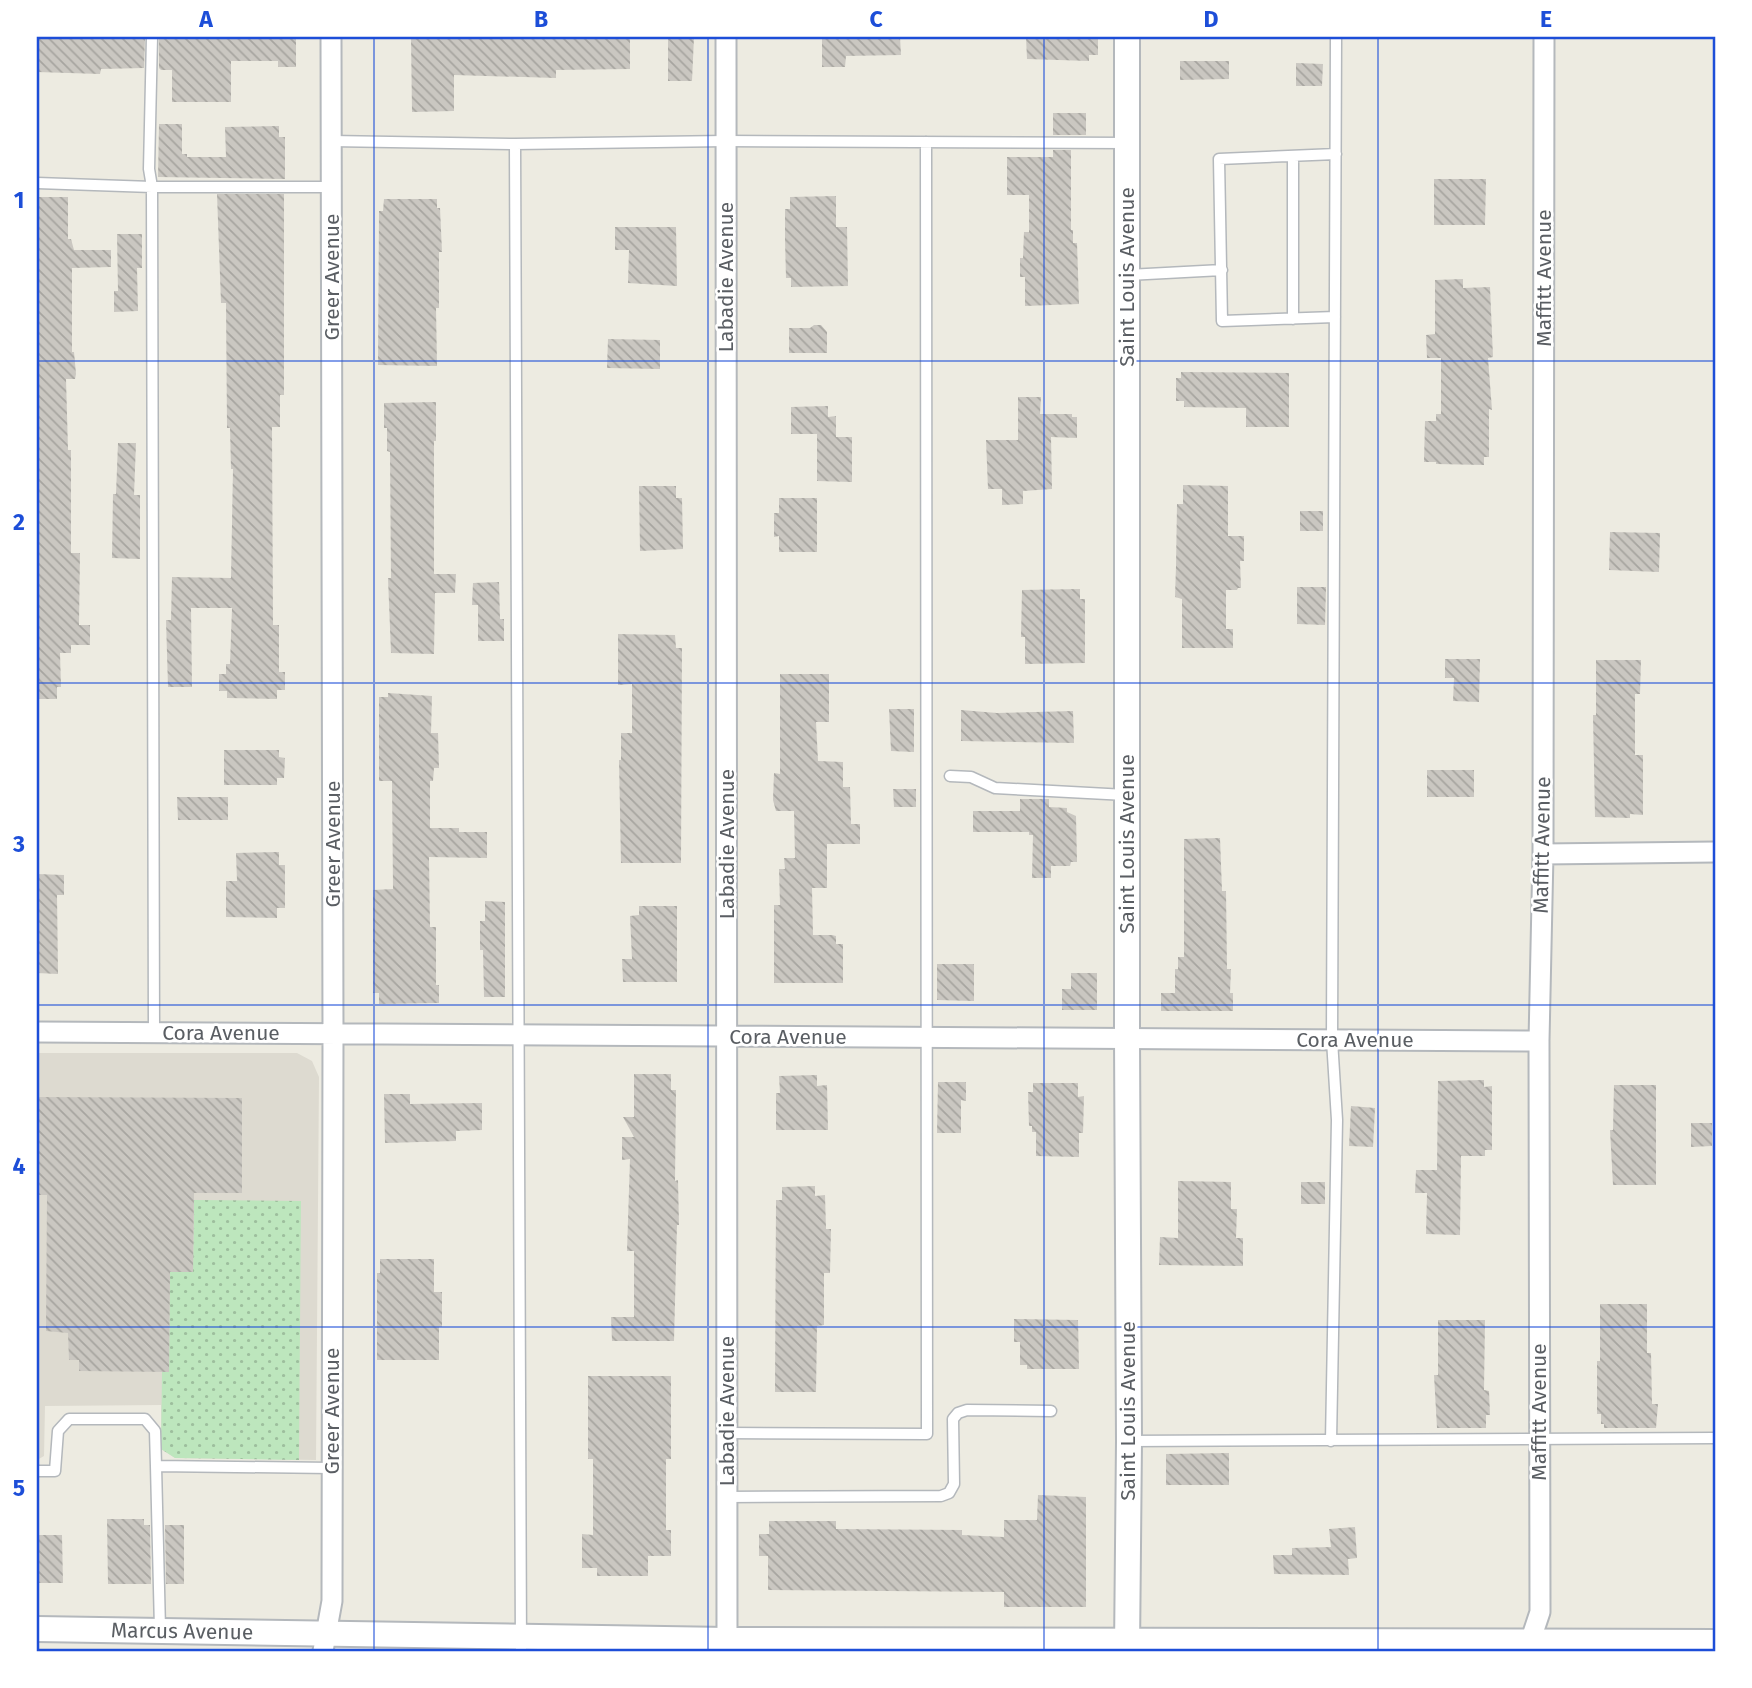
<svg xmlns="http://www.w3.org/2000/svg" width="1752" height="1688" font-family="'Fira Sans',sans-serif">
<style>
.education{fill:#dddad0}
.grass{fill:url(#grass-dots)}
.building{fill:url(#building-back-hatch)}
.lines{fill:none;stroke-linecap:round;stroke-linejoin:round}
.service-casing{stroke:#b4b8bc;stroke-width:13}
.minor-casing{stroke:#b4b8bc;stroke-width:23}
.tertiary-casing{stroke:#b4b8bc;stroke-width:28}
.service{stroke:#fff;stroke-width:10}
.minor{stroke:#fff;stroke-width:19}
.tertiary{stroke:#fff;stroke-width:24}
.grid{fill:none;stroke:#1d4ed8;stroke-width:2;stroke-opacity:0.55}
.labels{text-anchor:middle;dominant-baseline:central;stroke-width:5;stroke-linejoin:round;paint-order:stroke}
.street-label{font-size:21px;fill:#5a5e63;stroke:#fff}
.neatline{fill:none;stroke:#1d4ed8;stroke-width:2.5}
.grid-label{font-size:23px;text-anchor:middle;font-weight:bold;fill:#1d4ed8}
</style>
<defs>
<pattern id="grass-dots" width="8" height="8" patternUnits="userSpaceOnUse" patternTransform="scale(1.75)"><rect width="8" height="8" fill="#bde6bd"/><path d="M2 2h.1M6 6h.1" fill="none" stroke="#9dbe9d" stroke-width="1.8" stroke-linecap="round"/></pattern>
<pattern id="building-back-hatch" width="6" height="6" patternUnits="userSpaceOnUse" patternTransform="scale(1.75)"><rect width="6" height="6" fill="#cac7c1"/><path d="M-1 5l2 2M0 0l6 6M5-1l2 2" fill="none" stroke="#a7a5a0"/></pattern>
</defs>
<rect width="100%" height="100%" fill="#edebe1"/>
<path class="education" d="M37 1053H297L312 1061 319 1077 316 1460 175 1458 161 1449V1405L45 1406 44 1456 37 1460Z"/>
<path class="grass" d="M194 1200 301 1201 299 1460 175 1458 161 1449 162 1372H169L170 1272H193Z"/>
<path class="building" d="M37 37 145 38 144 68 101 69 100 74 37 72Z
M198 37H296V67H278V61H231V102H172V70H161L159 68V38H198Z
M411 37H630V69L556 70V78L454 75V111L412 112Z
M668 37H694L692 81H668Z
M822 37H900L901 55 846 56 845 67H822Z
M1026 37H1098V55H1089V61L1027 59Z
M1180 61H1229V79L1180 80Z
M1296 63 1323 64 1322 86H1296Z
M1053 113H1086V135H1053Z
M159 124H182V154H187V157H226L225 127 279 126V137H285V179L158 177Z
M1053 150H1071V230H1073V243H1077L1079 304 1025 306V277H1020V258H1023L1024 232H1029V195H1007V157H1053Z
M1434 179H1486L1485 225H1434Z
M217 194H284V395H280V427H272L273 625H279V672H285V690H277V699L227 698V691H219V674H226V664H230L232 608H191L192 687H168L166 620H171L172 577 231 578 233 469H231L230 428H227L226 303H221Z
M836 196V227H847L848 286 791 287V278H786L785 239V209H790V197Z
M37 197H68V239H71L74 250H111V267L72 268V352H74L76 374 75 379H66L68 450H71V553H80L79 625H90V645H71V653H60L61 687H57V699H37Z
M384 199H437V208H440L442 252H439V308H436L437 366 378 365 379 211H383Z
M615 227H676L677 286 628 283 629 250H615Z
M117 234H142V268H137L138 311 114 312V291H118Z
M1463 279V288L1490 287 1493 357 1488 358 1492 410 1489 409V457H1484V465L1436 464V462H1424L1425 421H1436V414H1441V358H1427L1426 335 1435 334V280Z
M814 325H821L827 332V353H789V328H810Z
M608 339 660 340V369L607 368Z
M1181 372 1289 373V427H1246V408L1184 407V401H1176V378H1181Z
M1018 397H1041L1040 414H1072V417H1077V438L1051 437 1052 489 1023 491V504L1002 505V489H988L986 440H1018Z
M436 402V441H434V574H456L455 593H435L434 654 391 653 388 578H391L390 452 387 451V428H384V403Z
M828 406V417L836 416V437H852V482L817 481V434H791V407Z
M118 443H136L134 495H140V559L112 558 113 494H116Z
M1183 485 1228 486V536H1244V561H1240L1241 588H1238L1237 590H1226V629H1233V648H1182V599L1175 597 1176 566 1177 504H1183Z
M639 486H676V498H682L683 549 640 551Z
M779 498H817V552H779V536L774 537V513H779Z
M1300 511H1323V531H1300Z
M1610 532 1660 533 1659 572 1609 570Z
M499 582 500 619H504V641H478V605H472L473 583Z
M1297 587H1326L1325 625 1297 624Z
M1080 589V599H1085V663L1025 664V637H1021L1022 590Z
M618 634 675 635 676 648H682L681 863H621L619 760H621V733H632V684L618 685Z
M1445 659H1480L1479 702 1453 701 1454 678H1445Z
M1596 660H1641L1640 694H1635V755H1643V815L1630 814V818L1595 817 1593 715H1596Z
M780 674H829V722H816L818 761 843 762V787H850L851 824H860V844H827V888H812L813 935H832L836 936V944H843V983H774V905H780L779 869H785L784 858H795L794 811H776L773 800 774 773 780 774Z
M388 693 432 696 431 733H438L439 768H434L433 781H430V828H459V832H487V858L429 857 430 927H436V985H439V1003L379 1004V993H373V890L393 889 392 781H379V697H388Z
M889 709H914V752L891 751Z
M961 710 997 713 1073 711 1074 743 961 741Z
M224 750H279V757L285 758 284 778H277V785H224Z
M1427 770H1474V797H1427Z
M893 789H916V807H894Z
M177 797H228V820H178Z
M1020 799H1049V807L1067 808V812L1076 816 1077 862H1071L1070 866H1051V878H1032L1033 835H1029V832H973V811H1020Z
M1220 838 1222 891H1226L1227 969H1231L1230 993H1233V1011H1161V993H1175V969H1178V957H1184V839Z
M279 852V865H285V908H277V918L226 917V881H237L236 853Z
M37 874 64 875V895H57L58 974 37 973Z
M485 901 505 902V997H484L483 950H480V921H485Z
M639 906H677V982H623L622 959H632L630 916 639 915Z
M937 964H974V1001L937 1000Z
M1071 973H1097V1010H1062V989H1071Z
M634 1074H671V1090H676L675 1181 678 1180 679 1225H677L674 1341H612L611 1317H634V1251H627L630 1159 622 1160V1137H634L623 1117H634Z
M817 1075V1086L827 1085 828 1130H776V1093H780L779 1076Z
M1484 1080V1087L1492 1086V1150H1485V1156H1461L1460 1235 1426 1234 1427 1193H1415L1416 1170H1437L1438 1081Z
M938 1082H966V1101L961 1100V1133H937Z
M1033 1083H1078V1097L1084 1096 1083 1133H1079V1157L1036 1156V1132H1032V1126H1029L1028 1092H1033Z
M1614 1085H1656V1185H1613L1610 1130H1613Z
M384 1094H410V1104L482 1103V1130L456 1131V1141L385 1143Z
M37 1097 242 1098V1193H194L193 1272H170L169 1372 79 1371V1360H69L68 1333 46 1331 47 1195H37Z
M1351 1106 1375 1108 1373 1147 1349 1146Z
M1691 1123H1712V1146L1691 1147Z
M1178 1181 1231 1182V1209H1237L1236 1238H1243V1266L1159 1265 1160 1237 1178 1238Z
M1301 1182H1325V1204H1301Z
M815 1186V1196L825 1195 826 1229H831L830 1273H824V1325L817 1326 816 1392H775L776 1200H782V1187Z
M380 1259H434V1292H442V1327H439V1360H377V1273H380Z
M1600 1304H1647V1353H1651L1652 1404H1658L1656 1428H1604V1424H1601V1414H1597V1361H1600Z
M1014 1319 1078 1320 1079 1369H1027V1365H1020V1342H1014Z
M1438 1320H1485L1484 1390 1489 1391 1490 1415H1486V1428H1437L1434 1375H1438Z
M588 1376H671V1459H666V1530H671V1556H648V1576H597V1568H582V1534L593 1535V1459H588Z
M1229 1453V1485H1166V1454Z
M1038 1495 1086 1497V1607H1004V1592L768 1590V1556H759V1534H769V1521H836V1529L962 1530V1535L1004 1537V1520H1037Z
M107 1519H144V1525H150L151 1584H108Z
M165 1525H184V1584H166Z
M1355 1527 1357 1558 1348 1559 1349 1575 1274 1574 1273 1555H1292V1548L1331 1547 1329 1529Z
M37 1535H62L63 1583H37Z"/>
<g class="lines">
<g class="service-casing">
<path id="service" d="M152 37 149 169 152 187H332
M331 141 515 144 726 141 1127 143
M515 144 521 1651
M37 183 152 187 154 1033
M1128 275 1222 270
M1335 317 1222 321 1219 159 1336 154
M1293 319V156
M950 776 971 777 995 788 1126 795
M727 1433 927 1434 926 142
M1129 1441 1715 1438
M1331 1441 1337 1120 1332 1040 1336 37
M156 1466 160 1629
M37 1471H55L58 1431 69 1419H145L155 1431 156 1466 332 1468
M727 1497 941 1496 949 1493 954 1484 953 1419 958 1413 967 1410 1051 1411"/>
</g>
<g class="minor-casing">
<path id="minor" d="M726 37 727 1651
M1543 854 1715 852
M37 1032 1539 1041
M323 1651 332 1601 333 1034 331 37
M1527 1651 1540 1612 1539 1041 1543 854 1544 37"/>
</g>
<g class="tertiary-casing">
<g id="tertiary">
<path id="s1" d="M37 1629 727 1640 1715 1642"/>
<path d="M1127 1651 1129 1441 1127 1038V37"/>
</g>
</g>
<use href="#service" class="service"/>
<use href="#minor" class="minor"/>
<use href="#tertiary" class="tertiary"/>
</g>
<path class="grid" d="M374 37V1651M708 37V1651M1044 37V1651M1378 37V1651M37 361H1715M37 683H1715M37 1005H1715M37 1327H1715"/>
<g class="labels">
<g class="street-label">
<text transform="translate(332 277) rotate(-90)">Greer Avenue</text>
<text transform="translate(726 277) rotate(-90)">Labadie Avenue</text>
<text transform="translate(1127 277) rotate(-90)">Saint Louis Avenue</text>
<text transform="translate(1544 278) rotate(-90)">Maffitt Avenue</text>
<text transform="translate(333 844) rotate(-90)">Greer Avenue</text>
<text transform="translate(727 844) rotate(-90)">Labadie Avenue</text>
<text transform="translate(1127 844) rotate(-90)">Saint Louis Avenue</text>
<text transform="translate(1542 845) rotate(-89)">Maffitt Avenue</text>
<text x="221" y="1033">Cora Avenue</text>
<text x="788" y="1037">Cora Avenue</text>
<text x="1355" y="1040">Cora Avenue</text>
<text transform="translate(332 1411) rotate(-90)">Greer Avenue</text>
<text transform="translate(727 1411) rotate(-90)">Labadie Avenue</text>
<text transform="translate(1128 1411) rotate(-90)">Saint Louis Avenue</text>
<text transform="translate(1539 1412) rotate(-90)">Maffitt Avenue</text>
<text stroke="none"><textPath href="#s1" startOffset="145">Marcus Avenue</textPath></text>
</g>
</g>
<rect width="1752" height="1688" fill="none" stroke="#ffffff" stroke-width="77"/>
<rect x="38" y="38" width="1676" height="1612" class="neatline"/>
<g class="grid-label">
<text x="206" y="27">A</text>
<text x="541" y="27">B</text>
<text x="876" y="27">C</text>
<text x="1211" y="27">D</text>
<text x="1546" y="27">E</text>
<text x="19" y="208">1</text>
<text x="19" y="530">2</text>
<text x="19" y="852">3</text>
<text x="19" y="1174">4</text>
<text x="19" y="1496">5</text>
</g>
</svg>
